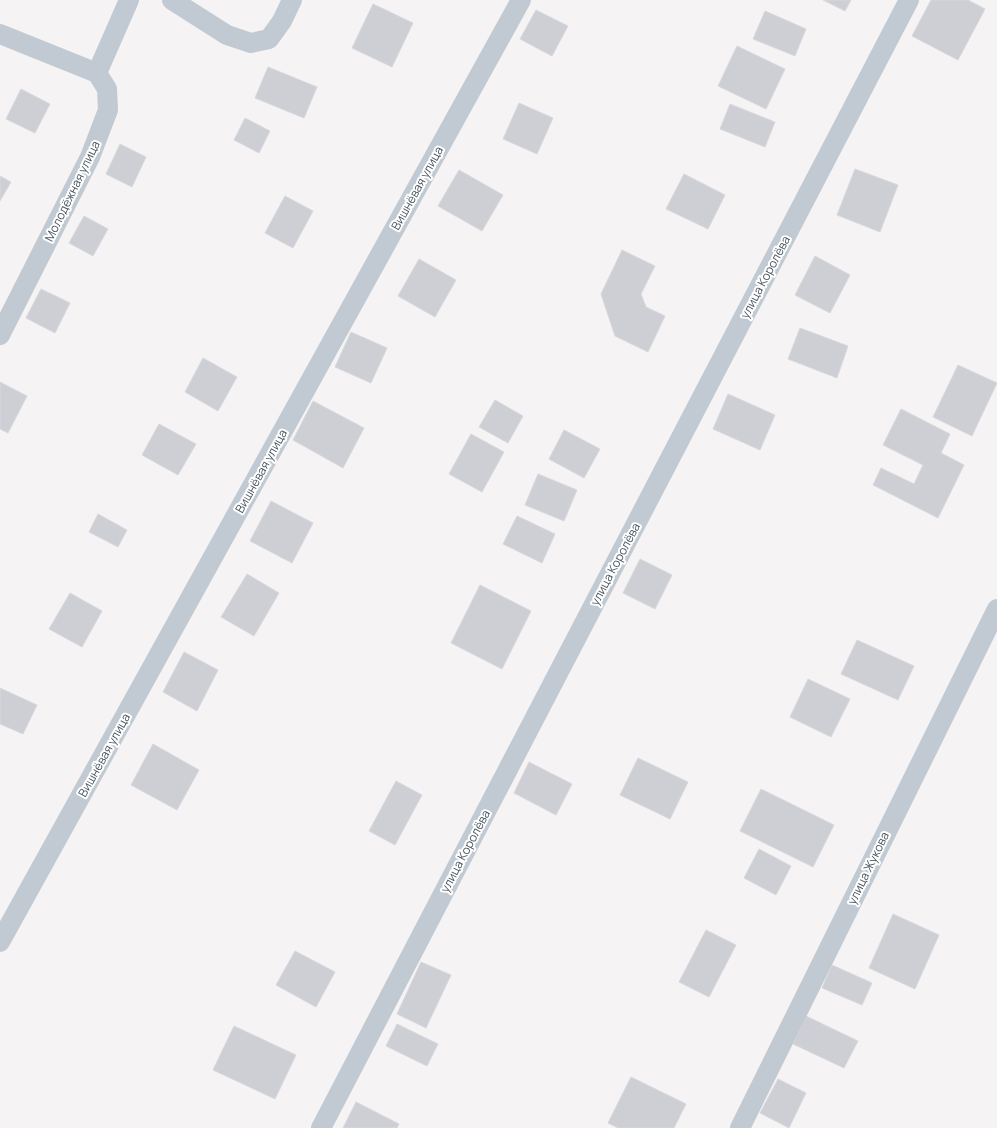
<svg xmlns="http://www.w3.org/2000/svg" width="997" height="1128" font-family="Manrope,sans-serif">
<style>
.building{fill:#cdcfd5;stroke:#d7d9de}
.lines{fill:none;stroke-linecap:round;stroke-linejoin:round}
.minor{stroke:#c1cad2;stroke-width:20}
.labels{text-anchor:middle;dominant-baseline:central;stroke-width:4;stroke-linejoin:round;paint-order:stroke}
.street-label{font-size:12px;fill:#4a5661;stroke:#fff}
</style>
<rect width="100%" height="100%" fill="#f5f3f3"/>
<path class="building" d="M823 0H851L845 11Z
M931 0H968L985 9 958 60 912 36Z
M373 4 413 23 392 67 352 48Z
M536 10 568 26 552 56 520 39Z
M765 11 806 29 795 56 753 39Z
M737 46 785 69 766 109 718 86Z
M268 67 317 87 304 118 255 98Z
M21 89 50 104 35 133 6 119Z
M519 103 553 118 537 154 503 139Z
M730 104 775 122 765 147 720 129Z
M245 118 270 131 259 153 234 140Z
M120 144 146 157 132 187 106 174Z
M855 169 898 185 880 232 837 215Z
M459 170 503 195 482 231 438 206Z
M684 174 725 195 708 229 666 209Z
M0 176 11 182 0 201Z
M285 196 313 211 293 248 265 233Z
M84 216 108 229 93 256 69 243Z
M622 250 655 266 641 294 646 307 665 316 648 352 615 336 601 294Z
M815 256 850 275 830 313 795 295Z
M419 259 456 280 435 317 398 296Z
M41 289 70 303 55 333 26 318Z
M800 328 848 346 837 378 788 359Z
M351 332 387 348 371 383 335 367Z
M203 358 237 377 218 411 185 392Z
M958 365 997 383 972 436 933 417Z
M0 382 27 396 8 433 0 429Z
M728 394 775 415 760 450 713 429Z
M495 400 523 416 508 443 479 427Z
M313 401 364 428 343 468 293 440Z
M901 409 950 434 941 453 964 465 938 518 873 485 881 468 914 484 923 465 883 445Z
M159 424 196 444 178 475 142 455Z
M564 430 600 449 584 478 549 459Z
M471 434 504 452 482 492 449 474Z
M538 474 577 490 564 521 525 505Z
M271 501 313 523 292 563 250 541Z
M98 514 127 530 118 547 89 532Z
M517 516 555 534 542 563 503 544Z
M640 559 672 575 655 609 623 593Z
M247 574 279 593 254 636 221 617Z
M480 585 531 611 502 669 451 643Z
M70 593 102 611 82 647 49 629Z
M857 640 914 666 898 700 841 674Z
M184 652 218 670 197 711 163 692Z
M808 679 850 699 831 737 790 717Z
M0 688 37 705 23 734 0 724Z
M153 744 199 770 177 810 131 785Z
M638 758 688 782 670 819 620 795Z
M529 762 572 784 556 815 514 793Z
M396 781 422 795 395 845 369 831Z
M761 789 834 825 813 867 740 831Z
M759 849 791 866 776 895 744 878Z
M893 914 939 935 915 989 869 968Z
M706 930 736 945 709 997 679 982Z
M295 951 335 972 316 1007 276 985Z
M421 962 451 975 426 1028 397 1014Z
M832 965 872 983 862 1005 822 988Z
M806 1016 858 1041 844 1068 793 1044Z
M397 1024 438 1044 427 1066 386 1046Z
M234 1026 296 1055 275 1099 213 1070Z
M631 1077 686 1104 674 1128H618L608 1123Z
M778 1079 806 1093 789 1128 760 1113Z
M356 1102 399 1124 397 1128H343Z"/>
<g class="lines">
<path class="minor" d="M172 0 227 35 251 43 269 39 282 21 292 0
M0 34 97 73 107 89 108 110 90 157 0 335
M97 73 129 0
M0 942 521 0
M321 1128 909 0
M740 1128 997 609"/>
</g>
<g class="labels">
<g class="street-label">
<text transform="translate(417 188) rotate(-61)">Вишнёвая улица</text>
<text transform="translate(72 191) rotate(-64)">Молодёжная улица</text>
<text transform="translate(765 277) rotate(-62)">улица Королёва</text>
<text transform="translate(261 471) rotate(-61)">Вишнёвая улица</text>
<text transform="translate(615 564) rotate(-62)">улица Королёва</text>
<text transform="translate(104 755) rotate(-61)">Вишнёвая улица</text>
<text transform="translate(465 851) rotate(-62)">улица Королёва</text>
<text transform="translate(868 868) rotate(-64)">улица Жукова</text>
</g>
</g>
</svg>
